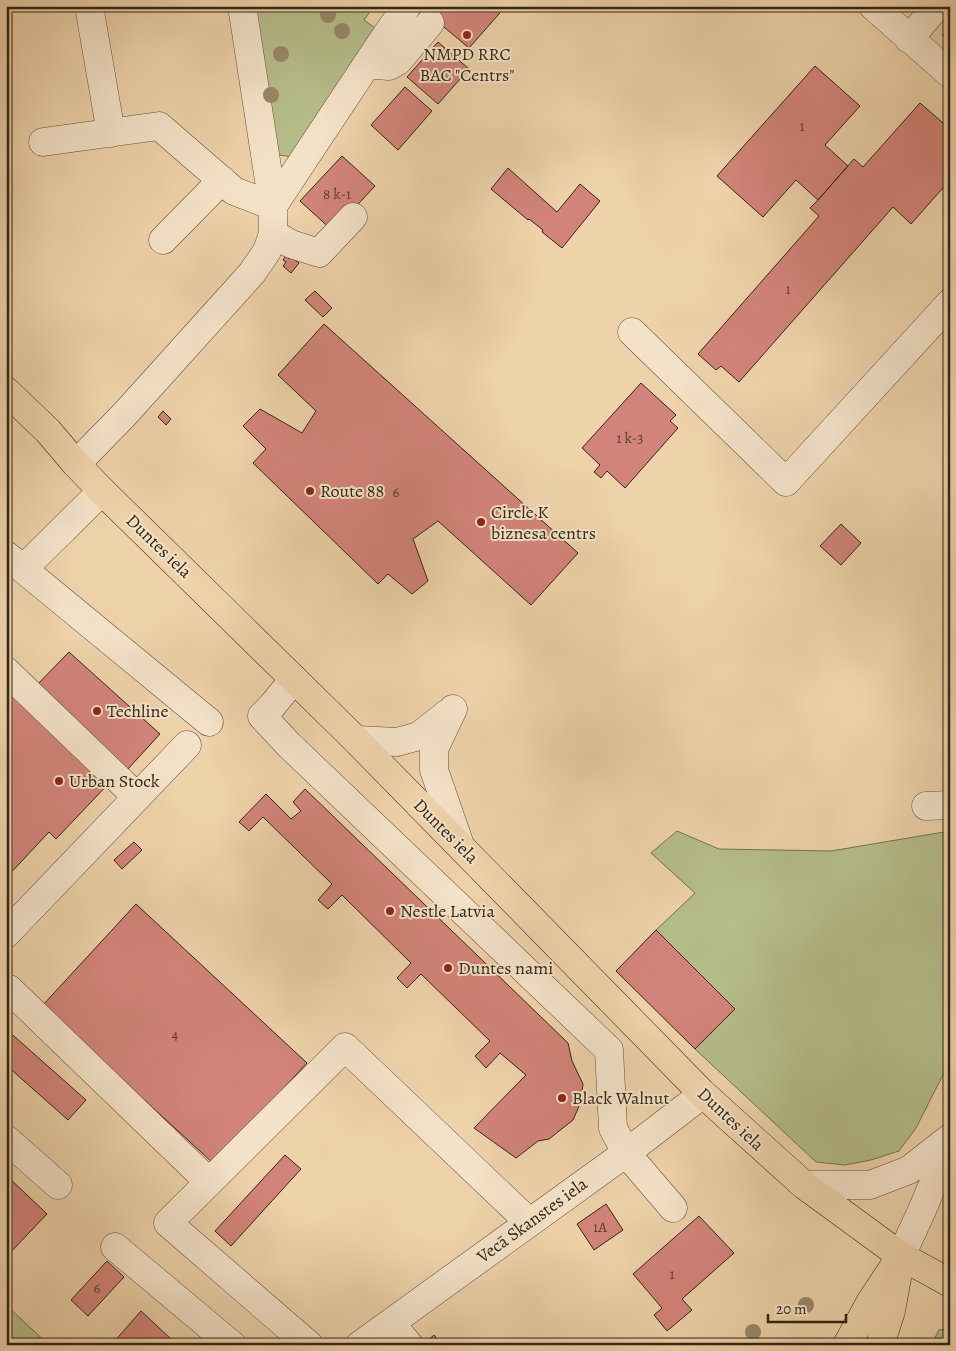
<svg xmlns="http://www.w3.org/2000/svg" width="956" height="1351" font-family="Alegreya,serif">
<style>
.green{fill:#b5bd8b;stroke:#737250}
.building{fill:#d3847a;stroke:#312616}
.lines{fill:none;stroke-linecap:round;stroke-linejoin:round}
.minor-casing{stroke:#60513b;stroke-width:29}
.major-casing{stroke:#312616;stroke-width:29}
.minor{stroke:#f4e2c8;stroke-width:28}
.major{stroke:#eed2aa;stroke-width:28}
.tree{fill:#988869}
.poi-dot{fill:#8f2418;stroke:#f4e2c8;stroke-width:2}
.labels{text-anchor:middle;dominant-baseline:central;stroke-width:4;stroke-linejoin:round;paint-order:stroke}
.number-label{font-size:15px;fill:#5a3e2f}
.poi-label{font-size:18px;fill:#312616;stroke:#f4e2c8;text-anchor:start}
.street-label{font-size:18px;fill:#312616;stroke:#f4e2c8}
</style>
<rect width="100%" height="100%" fill="#eed2aa"/>
<filter id="stains"><feTurbulence type="fractalNoise" baseFrequency=".004" numOctaves="4"/><feColorMatrix values="0 0 0 0 .2 0 0 0 0 .09 0 0 0 0 .02 0 0 0 .5 -.17"/></filter>
<radialGradient id="worn" r=".72"><stop offset=".6" stop-color="#630" stop-opacity="0"/><stop offset="1" stop-color="#630" stop-opacity=".3"/></radialGradient>
<path class="green" d="M251 6H374L364 20 382 33 292 157 279 155 271 145Z
M677 831 719 849 831 851 950 831V1061L916 1128 899 1151 871 1160 845 1165 816 1162 695 1049 735 1009 656 930 695 893 651 853Z
M6 1305 49 1345H6Z
M946 1329 950 1331V1345H931L939 1330Z"/>
<path class="building" d="M425 6H506L469 48 438 22 440 20Z
M950 27V41L943 35Z
M438 42 469 69 438 104 407 77Z
M815 66 860 106 825 145 848 166 818 200 796 180 763 217 717 176Z
M405 87 432 111 398 150 371 125Z
M920 103 950 129V145L947 148 950 150V180L911 224 893 207 739 382 721 366 716 370 698 354 819 216 810 208 818 200 854 159 863 167Z
M342 156 375 186 333 231 300 201Z
M508 168 557 212 580 184 600 201 562 248 542 232 543 230 529 219 528 220 491 189Z
M286 256 289 259 290 256 299 263 291 273 283 266 286 262 283 260Z
M315 291 332 308 323 317 305 300Z
M324 324 578 553 531 605 438 521 413 539 428 581 412 594 388 574 378 584 253 463 266 449 243 426 260 409 302 433 316 411 278 375Z
M641 383 676 415 670 421 678 428 625 488 607 471 601 478 594 472 600 465 582 448Z
M163 411 171 419 166 425 158 417Z
M841 524 861 543 841 565 820 546Z
M69 652 160 734 127 770 35 687Z
M6 681 112 780 56 839 49 832 6 878V782L10 778 6 774Z
M305 789 568 1043 572 1061 583 1084 580 1104 573 1120 549 1139 538 1141 516 1158 474 1128 526 1075 500 1053 486 1068 475 1056 490 1041 421 974 407 988 397 978 411 963 342 895 328 909 318 900 332 884 263 817 249 831 239 822 266 794 291 819 301 811 293 802Z
M134 842 142 850 122 869 114 860Z
M136 904 307 1063 214 1164 42 1006Z
M656 930 735 1009 695 1049 616 971Z
M6 1029 86 1100 68 1120 6 1065Z
M285 1155 301 1169 231 1246 215 1231Z
M6 1175 47 1214 6 1257Z
M606 1204 623 1230 594 1250 577 1224Z
M699 1216 734 1253 682 1299 692 1310 667 1331 654 1315 662 1308 633 1274Z
M107 1261 124 1277 88 1316 71 1300Z
M141 1311 171 1339 166 1345H115L113 1343Z
M434 1335 442 1345H425L424 1344Z"/>
<g class="lines">
<g class="minor-casing">
<path id="minor" d="M89 6 111 133
M873 6 950 74
M909 39 937 6
M367 64 389 66 398 61 430 23
M43 142 159 126 234 191 273 206 387 34 407 6
M273 234 291 244 319 253 353 217
M163 240 222 180
M632 332 786 482 950 303
M76 464 124 415 252 273 267 251 273 234V206L242 6
M6 555 209 722
M23 569 102 491
M6 671 137 797
M294 679 272 706 262 716 289 745 609 1050 613 1128 626 1153 673 1208
M453 709 434 749V770L460 845
M356 740 397 742 419 736 448 713
M926 806 950 805
M6 934 187 745
M9 989 209 1182
M6 1139 58 1185
M804 1185H870L909 1170 950 1138
M115 1247 232 1345
M901 1256 923 1208 950 1143
M391 1323 409 1345
M309 1345 168 1223 345 1047 529 1222
M360 1345 626 1153 703 1094"/>
</g>
<g class="major-casing">
<path id="major" d="M6 391 48 431 76 464 102 491 356 740 703 1094 804 1185 901 1256 950 1283
M847 1345 871 1301 901 1256
M880 1345 891 1311 899 1267"/>
</g>
<use href="#minor" class="minor"/>
<use href="#major" class="major"/>
</g>
<g class="tree">
<circle cx="328" cy="15" r="8"/>
<circle cx="342" cy="31" r="8"/>
<circle cx="281" cy="54" r="8"/>
<circle cx="271" cy="95" r="8"/>
<circle cx="806" cy="1305" r="8"/>
<circle cx="753" cy="1332" r="8"/>
</g>
<g class="poi-dot">
<circle cx="467" cy="35" r="5"/>
<circle cx="310" cy="491" r="5"/>
<circle cx="481" cy="522" r="5"/>
<circle cx="97" cy="711" r="5"/>
<circle cx="59" cy="781" r="5"/>
<circle cx="390" cy="911" r="5"/>
<circle cx="448" cy="968" r="5"/>
<circle cx="562" cy="1098" r="5"/>
</g>
<g class="labels">
<g class="number-label">
<text x="802" y="126">1</text>
<text x="337" y="194">8 k-1</text>
<text x="788" y="289">1</text>
<text x="630" y="438">1 k-3</text>
<text x="396" y="492">6</text>
<text x="175" y="1034">4</text>
<text x="600" y="1227">1A</text>
<text x="672" y="1274">1</text>
<text x="97" y="1288">6</text>
</g>
<g class="poi-label">
<text x="467" y="54" text-anchor="middle">NMPD RRC<tspan x="467" dy="21">BAC "Centrs"</tspan></text>
<text x="320" y="491">Route 88</text>
<text x="491" y="512">Circle K<tspan x="491" dy="21">biznesa centrs</tspan></text>
<text x="107" y="711">Techline</text>
<text x="69" y="781">Urban Stock</text>
<text x="400" y="911">Nestle Latvia</text>
<text x="458" y="968">Duntes nami</text>
<text x="572" y="1098">Black Walnut</text>
</g>
<g class="street-label">
<text transform="translate(159 546) rotate(44)">Duntes iela</text>
<text transform="translate(446 831) rotate(45)">Duntes iela</text>
<text transform="translate(731 1119) rotate(43)">Duntes iela</text>
<text transform="translate(532 1220) rotate(-36)">Vecā Skanstes iela</text>
</g>
</g>
<rect width="956" height="1351" fill="none" stroke="#eed2aa" stroke-width="25"/>
<rect x="8" y="8" width="941" height="1336" fill="none" stroke="#312616" stroke-width="2.5"/>
<rect x="12" y="12" width="931" height="1326" fill="none" stroke="#312616"/>
<path d="M768 1314v8h78v-8" fill="none" stroke="#312616" stroke-width="2.5"/>
<text x="776" y="1314" font-size="15" fill="#312616" stroke="#f4e2c8" stroke-width="4" paint-order="stroke">20 m</text>
<rect width="100%" height="100%" filter="url(#stains)"/>
<rect width="100%" height="100%" fill="url(#worn)"/>
</svg>
